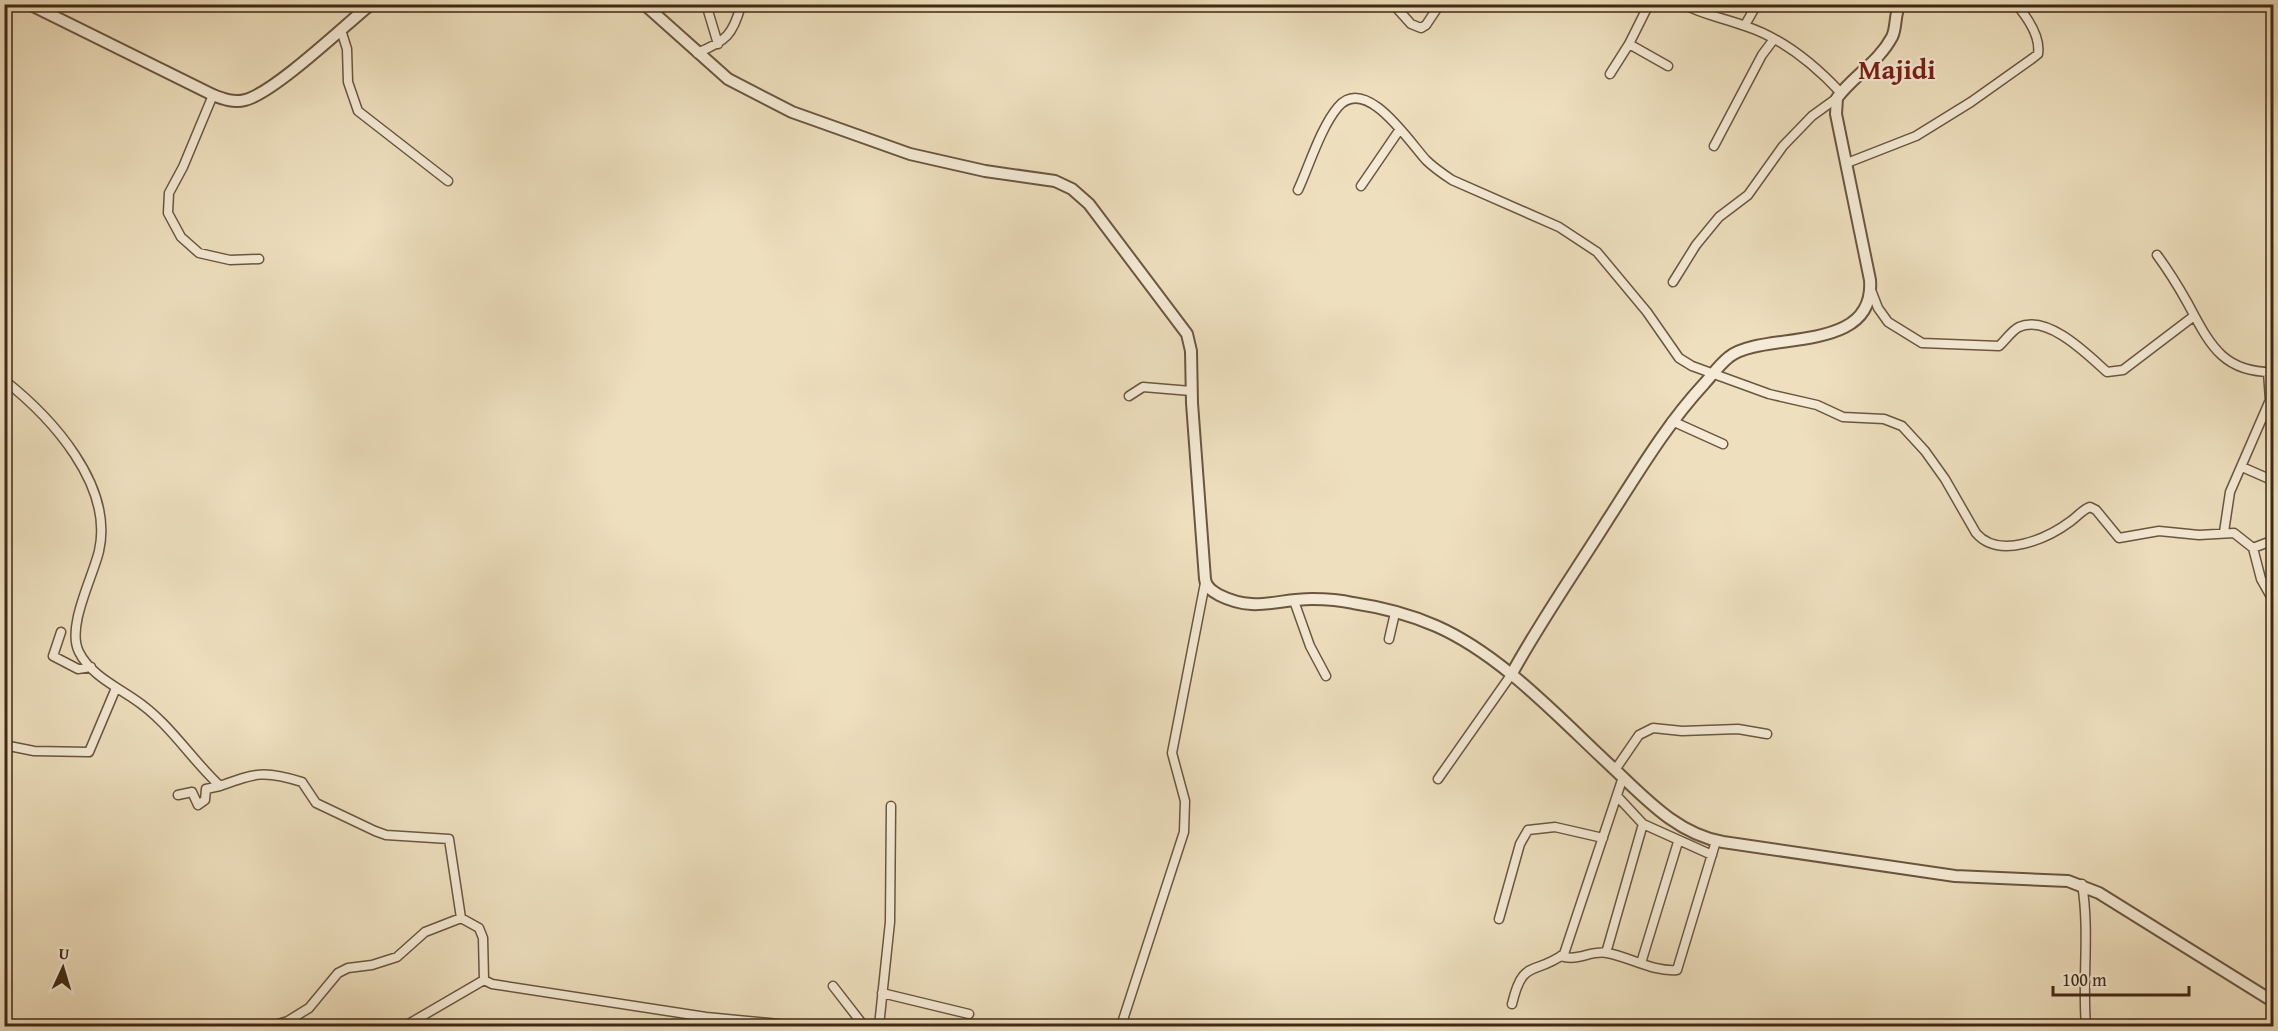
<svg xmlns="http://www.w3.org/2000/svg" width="2278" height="1031" font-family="'Gentium Book Plus',serif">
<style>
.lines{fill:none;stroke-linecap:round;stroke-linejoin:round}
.minor-casing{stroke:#6b563f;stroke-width:11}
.tertiary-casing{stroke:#6b563f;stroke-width:14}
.minor{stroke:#f4ead5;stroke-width:8}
.tertiary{stroke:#f4ead5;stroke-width:10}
.labels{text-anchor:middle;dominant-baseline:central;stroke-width:4.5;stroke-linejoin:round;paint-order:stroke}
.quarter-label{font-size:27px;font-weight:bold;fill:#7a1f14;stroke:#f4ead5}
</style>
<rect width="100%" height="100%" fill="#eedfbe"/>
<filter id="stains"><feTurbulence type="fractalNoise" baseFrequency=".00333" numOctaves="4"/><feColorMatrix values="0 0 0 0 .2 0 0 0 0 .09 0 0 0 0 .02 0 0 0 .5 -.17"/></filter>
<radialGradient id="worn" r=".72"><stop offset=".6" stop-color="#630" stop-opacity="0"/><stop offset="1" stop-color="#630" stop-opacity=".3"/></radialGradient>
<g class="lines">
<g class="minor-casing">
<path id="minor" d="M706 4 718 44
M1393 4 1411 24 1421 28 1426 25 1440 4
M1683 4C1703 15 1724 18 1745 26 1782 38 1815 65 1841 93
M1745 25 1757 4
M341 30 347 49 348 82 358 111 448 181
M1629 44 1668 66
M697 53C726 41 733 35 741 5
M1610 74 1629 44 1649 4
M213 95 183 167 169 193 168 213 181 237 199 253 230 260 259 259
M1714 146 1762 55 1774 39
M1847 163 1916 136 1971 102 2033 58 2038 54C2041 36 2027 17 2016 4
M1361 186 1400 129
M1298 190C1309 166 1321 127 1338 107 1366 74 1410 143 1426 160 1434 168 1443 174 1452 180L1559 227 1597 252 1647 312 1679 358 1692 366 1769 394 1817 405 1843 417 1884 419 1902 426 1925 451 1945 479 1976 533C1999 560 2047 539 2071 521 2078 516 2082 510 2090 507L2096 510 2119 538 2159 531 2199 535 2234 533 2253 548 2261 579 2274 602
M2157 255C2168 270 2178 286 2187 302 2209 342 2221 373 2274 372
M1673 282 1696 245 1719 217 1748 195 1783 146 1812 116 1837 98
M1871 290 1878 308 1888 322 1922 343 1999 346C2006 340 2011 331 2019 327 2048 314 2088 355 2107 372L2123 370 2194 316
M4 380C51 417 114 485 99 551 93 577 66 627 79 652 90 674 115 686 134 699 169 722 190 758 220 786 256 773 264 770 302 782L316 803 375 831 386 835 449 839 461 918
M1129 396 1143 387 1191 391
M1672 421 1723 444
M2242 467 2274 481
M2224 532 2230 492 2270 400 2268 372
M2253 548 2274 540
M1294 601 1310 646 1326 676
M61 632 53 656 78 669 91 667
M1389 639 1395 613
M4 745 34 751 89 752 116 688
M1615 770 1639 735 1653 728 1682 731 1738 729 1767 734
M1438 779 1511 675
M178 795 192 792 198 805 205 800 206 789 220 786
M1617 796 1643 824
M2082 884C2090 932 2082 979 2086 1026
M1499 919 1520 844 1528 830 1555 827 1603 838
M1606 953 1643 824 1712 855
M1561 956C1577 962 1591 950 1607 953 1630 957 1653 972 1677 970L1716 841
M1641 963 1678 842
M833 986 864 1026
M882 993 969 1014
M1512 1004C1523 958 1533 976 1564 954L1623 777
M271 1026 288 1021 309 1008 338 973 348 968 372 965 397 957 425 932 461 918 479 928 483 938 484 980 492 984 706 1017 800 1026
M405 1026 484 980
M879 1026 890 922 891 806
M1121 1026 1184 832 1185 801 1172 753 1205 583"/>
</g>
<g class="tertiary-casing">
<path id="tertiary" d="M29 4 213 95C223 99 234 103 245 100 274 93 344 26 371 4
M644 4 728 79 792 112 910 154 985 171 1055 181 1072 189 1089 204 1187 334 1191 351 1192 403 1205 579C1206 587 1212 591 1219 595 1255 613 1276 599 1312 599 1325 599 1340 600 1353 603 1380 607 1411 615 1436 626 1502 655 1559 718 1612 767 1645 798 1677 834 1723 842L1955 876 2068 881 2099 893 2274 1002
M1511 675C1540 622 1575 572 1607 521 1638 473 1666 425 1704 384 1712 375 1720 364 1729 357 1762 330 1876 356 1870 280L1836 114 1837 98C1853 76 1878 63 1892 37 1897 27 1894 15 1900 4"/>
</g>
<use href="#minor" class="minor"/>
<use href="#tertiary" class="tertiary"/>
</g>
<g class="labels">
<g class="quarter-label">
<text x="1897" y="69">Majidi</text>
</g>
</g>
<rect width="2278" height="1031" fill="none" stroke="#eedfbe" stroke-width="24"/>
<rect x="6" y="6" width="2266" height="1019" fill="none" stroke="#3f2915" stroke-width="3"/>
<rect x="12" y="12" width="2254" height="1007" fill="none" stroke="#3f2915" stroke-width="1.5"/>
<g transform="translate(63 968) rotate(4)" stroke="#f4ead5" stroke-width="4.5" paint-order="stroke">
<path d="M0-4.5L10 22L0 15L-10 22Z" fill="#3f2915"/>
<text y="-9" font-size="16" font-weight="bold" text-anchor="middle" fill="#3f2915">U</text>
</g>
<path d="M2053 986v9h136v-9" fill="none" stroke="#3f2915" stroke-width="3"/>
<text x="2062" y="986" font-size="18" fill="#3f2915" stroke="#f4ead5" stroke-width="4.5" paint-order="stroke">100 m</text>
<rect width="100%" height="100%" filter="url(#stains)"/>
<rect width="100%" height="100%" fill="url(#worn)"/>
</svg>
